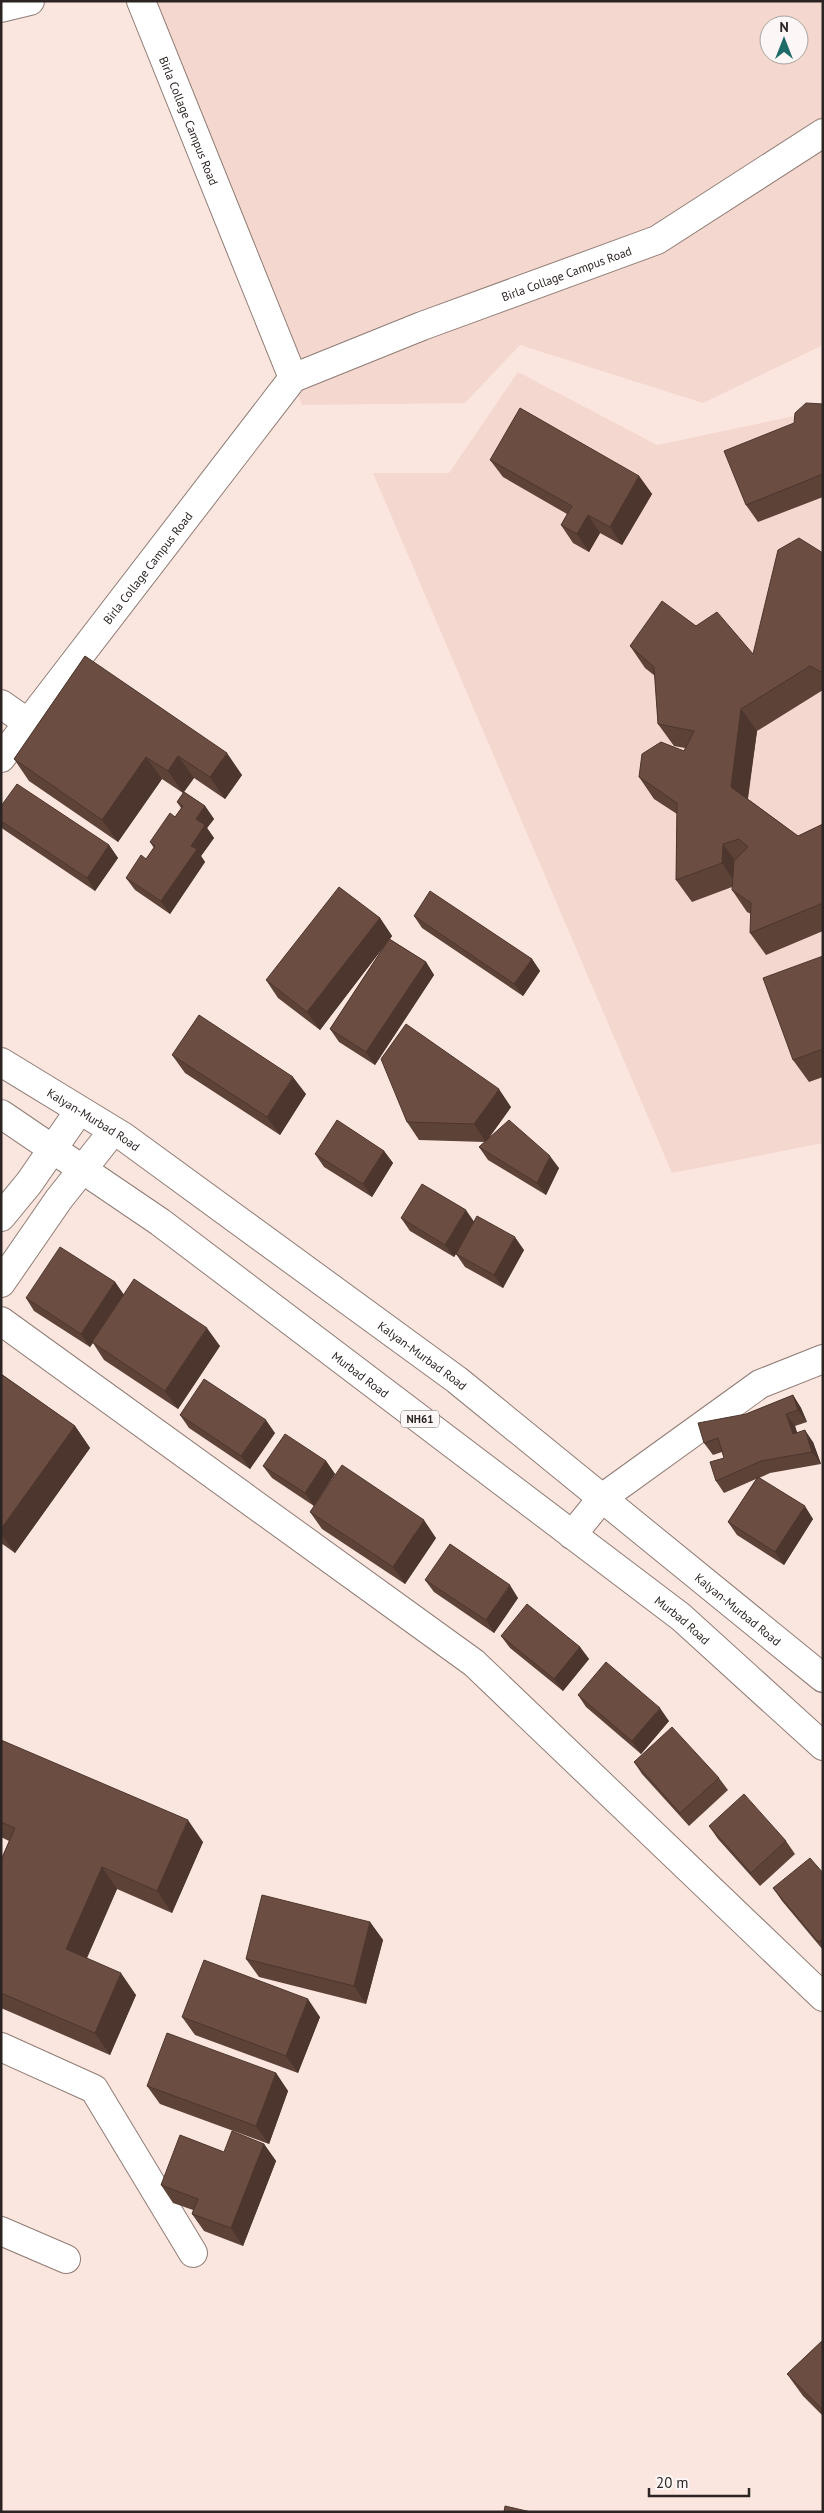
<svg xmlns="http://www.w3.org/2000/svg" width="824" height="2513" font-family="'PT Sans',sans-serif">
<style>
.built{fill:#f4d7ce;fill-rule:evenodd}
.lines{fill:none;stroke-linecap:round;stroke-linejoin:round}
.street-casing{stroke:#8f7c75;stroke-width:30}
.secondary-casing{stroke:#8f7c75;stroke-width:30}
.highway-casing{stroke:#8f7c75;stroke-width:30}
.street{stroke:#fff;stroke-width:28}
.secondary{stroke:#fff;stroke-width:28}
.highway{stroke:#fff;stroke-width:28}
.wall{fill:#5d4238}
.shaded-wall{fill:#4c362e}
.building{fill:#6c4d41;stroke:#4c362e}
.labels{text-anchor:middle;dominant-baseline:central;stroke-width:5;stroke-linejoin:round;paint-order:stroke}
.shield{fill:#fcf7f6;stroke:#6a6362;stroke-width:1}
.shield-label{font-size:11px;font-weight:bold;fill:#2c2422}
.street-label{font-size:12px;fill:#2c2422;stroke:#fcf7f6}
</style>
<rect width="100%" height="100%" fill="#fbe6df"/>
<path class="built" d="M137 1H823V345L703 403 520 345 465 403 302 405 158 24ZM769 25H799V55H769Z
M518 372 657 445 823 410V1143L672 1173 373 473H449Z"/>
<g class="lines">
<g class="street-casing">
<g id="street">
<path id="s1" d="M141 1 293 378"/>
<path d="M1 8 30 1"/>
<path d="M1 704 28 723"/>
<path id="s2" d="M1 758 293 378 422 326 657 240 823 133"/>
<path d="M1 1321 474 1663 823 1997"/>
<path d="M572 1535 602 1498 760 1384 823 1359"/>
<path d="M1 2047 94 2089 193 2253"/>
<path d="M1 2231 66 2259"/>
</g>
</g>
<g class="secondary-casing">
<path id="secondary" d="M1 1217 29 1183 79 1111
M1 1283 59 1199 113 1131"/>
</g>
<g class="highway-casing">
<g id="highway">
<path id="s3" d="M1 1062 124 1137 457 1380 823 1678"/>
<path id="s4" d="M1 1114 160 1222 681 1617 823 1746"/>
</g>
</g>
<use href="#street" class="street"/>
<use href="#secondary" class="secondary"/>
<use href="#highway" class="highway"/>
</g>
<path class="wall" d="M823 404V497L758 522 746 505 794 423Z
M490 460 639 476 652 494 622 545 600 533 589 552 573 543 561 525 567 514 503 477Z
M823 553V690L757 731 748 799 798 836 823 824V931L766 955 750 933 751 914 747 912 732 890V887L692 902 676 880 677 814 654 799 639 777 684 751 685 748 674 746 658 724 655 676 645 668 630 646 696 626 753 654Z
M85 656 242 775 225 799 194 778 184 792 205 806 214 819 207 828 214 838 201 856 205 862 170 914 135 890 126 878 146 859 154 848 150 842 175 817 181 808 177 802 183 793 162 779 118 842 29 781 14 759Z
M1 806 109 845 118 858 95 891 3 829 1 827Z
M414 916 532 959 540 971 523 996 422 928Z
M380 918 392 936 390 939 426 962 434 975 375 1065 339 1042 330 1029 385 945 320 1030 278 998 266 980Z
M823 956V1077L809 1082 793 1060Z
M172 1055 306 1094 280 1135 185 1073Z
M511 1107 488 1139 559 1168 546 1195 488 1160 479 1147 485 1142 419 1140 407 1122Z
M384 1151 393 1163 372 1197 324 1167 315 1154Z
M401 1218 474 1221 524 1250 503 1288 465 1267 456 1254 454 1257 410 1231Z
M115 1282 124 1295 220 1346 178 1409 104 1360 93 1343 90 1347 34 1311 26 1298Z
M1 1374 75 1426 90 1448 15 1553 1 1543Z
M793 1395 801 1408 807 1422 795 1426 797 1433 813 1442 821 1464 770 1473 759 1478 813 1519 784 1565 737 1535 728 1522 756 1479 724 1493 716 1481 724 1458 722 1452 713 1455 704 1443 746 1414Z
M180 1415 275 1433 250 1469 189 1428Z
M326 1461 335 1474 314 1506 272 1478 263 1466Z
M310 1512 436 1538 405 1584 322 1529Z
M425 1580 518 1598 494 1633 434 1592Z
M501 1636 580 1647 589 1659 563 1691 510 1648Z
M578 1695 669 1721 641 1754 586 1707Z
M1 1740 203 1842 172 1913 117 1889 87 1958 136 1995 110 2055 1 2008V1860L9 1841 1 1837Z
M634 1762 719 1778 728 1790 689 1826 642 1774Z
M709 1826 786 1841 795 1854 760 1886 718 1839Z
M823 1873V1950L782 1901 773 1888Z
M370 1922 383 1940 366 2004 259 1977 246 1959Z
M182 2017H320L298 2073 195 2035Z
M276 2073 288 2091 269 2144 160 2104 147 2086Z
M264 2144 276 2161 243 2246 204 2231 192 2214 193 2210 173 2203 161 2185 224 2152Z
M823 2340V2416L803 2396 787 2374Z"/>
<path class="shaded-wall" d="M639 476 652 494 622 545 610 527Z
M588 515 600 533 589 552 577 534Z
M741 709 757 731 746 809 731 787Z
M227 753 242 775 225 799 210 777Z
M178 756 194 778 183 793 168 771Z
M146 757 162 779 118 842 102 820Z
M205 806 214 819 207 828 214 838 201 856 205 862 170 914 161 901 196 819Z
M723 844 739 866 737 885 722 863Z
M109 845 118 858 95 891 87 878Z
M380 918 392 936 320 1030 307 1012Z
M532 959 540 971 523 996 514 984Z
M426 962 434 975 375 1065 366 1052Z
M293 1077 306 1094 280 1135 267 1117Z
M499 1089 511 1107 486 1142 474 1124Z
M384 1151 393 1163 372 1197 363 1184Z
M550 1156 559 1168 546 1195 537 1183Z
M466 1210 475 1223 454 1257 445 1245Z
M515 1237 524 1250 503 1288 494 1275Z
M115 1282 124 1295 90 1347 81 1334Z
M207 1328 220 1346 178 1409 165 1391Z
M793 1395 801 1408 807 1422 798 1410Z
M786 1414 795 1426 802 1447 793 1434Z
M266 1420 275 1433 250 1469 241 1456Z
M75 1426 90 1448 15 1553 1 1534V1529Z
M805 1430 813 1442 821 1464 812 1452Z
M326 1461 335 1474 314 1506 305 1493Z
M805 1506 813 1519 784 1565 775 1552Z
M424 1520 436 1538 405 1584 393 1567Z
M510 1585 518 1598 494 1633 486 1620Z
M580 1647 589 1659 563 1691 554 1679Z
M660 1708 669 1721 641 1754 632 1741Z
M188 1820 203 1842 172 1913 157 1891Z
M102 1867 117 1889 81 1971 66 1949Z
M370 1922 383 1940 366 2004 354 1986Z
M121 1973 136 1995 110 2055 95 2033Z
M308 1999 320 2017 298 2073 286 2056Z
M276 2073 288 2091 269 2144 256 2126Z
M264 2144 276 2161 243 2246 231 2228Z"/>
<path class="building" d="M806 403 823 404V474L746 505 724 451 794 423 795 413Z
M520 408 639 476 610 527 588 515 577 534 561 525 572 506 490 460Z
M799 538 823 553V673L810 666 741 709 731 787 798 836 823 824V903L750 933 751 903 732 890 734 861 748 847 739 839 723 844 722 863 676 880 677 803 639 777 642 754 661 742 684 751 694 731 658 724 654 667 630 646 662 601 696 626 717 612 753 654 778 550Z
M85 656 227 753 210 777 178 756 168 771 146 757 102 820 14 759Z
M17 784 109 845 87 878 1 821V806Z
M184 792 205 806 196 819 205 825 191 846 197 849 161 901 126 878 141 855 146 859 155 846 150 842 170 813 175 817 183 806 177 802Z
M339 887 380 918 307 1012 266 980Z
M430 891 532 959 514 984 414 916Z
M389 939 426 962 366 1052 330 1029Z
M823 956V1049L793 1060 763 978Z
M199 1015 293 1077 267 1117 172 1055Z
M406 1024 499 1089 474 1124 407 1122 381 1059Z
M337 1120 384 1151 363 1184 315 1154Z
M509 1120 550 1156 537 1183 479 1147Z
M422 1184 466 1210 445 1245 401 1218Z
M477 1216 515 1237 494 1275 456 1254Z
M60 1247 115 1282 81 1334 26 1298Z
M134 1279 207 1328 165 1391 92 1342Z
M1 1374 75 1426 1 1529Z
M204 1379 266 1420 241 1456 180 1415Z
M793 1395 798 1410 786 1414 793 1434 805 1430 812 1452 761 1461 716 1481 710 1462 724 1458 718 1438 704 1443 698 1423 746 1414Z
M285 1434 326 1461 305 1493 263 1466Z
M342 1465 424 1520 393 1567 310 1512Z
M758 1477 805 1506 775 1552 728 1522Z
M450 1544 510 1585 486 1620 425 1580Z
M527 1604 580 1647 554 1679 501 1636Z
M606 1662 660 1708 632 1741 578 1695Z
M672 1727 719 1778 680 1813 634 1762Z
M1 1740 188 1820 157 1891 102 1867 66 1949 121 1973 95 2033 1 1993V1860L15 1828 1 1822Z
M744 1794 786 1841 751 1873 709 1826Z
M810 1858 823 1873V1939L818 1942 773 1888Z
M262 1895 370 1922 354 1986 246 1959Z
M204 1960 308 1999 286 2056 182 2017Z
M167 2033 276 2073 256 2126 147 2086Z
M232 2131 264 2144 231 2228 192 2214 198 2199 161 2185 180 2135 224 2152Z
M823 2340V2410L787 2374Z
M505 2506 531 2512H504Z"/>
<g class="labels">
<rect class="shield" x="401" y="1410.5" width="38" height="17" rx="4"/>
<g class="shield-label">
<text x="420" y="1419">NH61</text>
</g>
<g class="street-label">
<text stroke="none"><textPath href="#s1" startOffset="129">Birla Collage Campus Road</textPath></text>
<text stroke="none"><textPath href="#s2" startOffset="772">Birla Collage Campus Road</textPath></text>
<text stroke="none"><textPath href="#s2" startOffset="240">Birla Collage Campus Road</textPath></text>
<text stroke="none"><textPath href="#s3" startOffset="109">Kalyan-Murbad Road</textPath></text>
<text stroke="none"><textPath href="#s3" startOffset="514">Kalyan-Murbad Road</textPath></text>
<text stroke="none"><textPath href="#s4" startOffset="444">Murbad Road</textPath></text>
<text stroke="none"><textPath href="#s3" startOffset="919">Kalyan-Murbad Road</textPath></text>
<text stroke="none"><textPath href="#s4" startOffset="849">Murbad Road</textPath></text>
</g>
</g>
<rect width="824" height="2513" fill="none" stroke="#2c2422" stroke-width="5"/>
<g transform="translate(784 40)"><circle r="24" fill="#fcf7f6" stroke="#a9a3a1"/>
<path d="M0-4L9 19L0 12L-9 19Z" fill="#1f6b67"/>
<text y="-8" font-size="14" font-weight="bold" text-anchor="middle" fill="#2c2422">N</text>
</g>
<path d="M649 2488v8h100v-8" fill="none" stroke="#2c2422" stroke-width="2.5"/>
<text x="656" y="2488" font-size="15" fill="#2c2422" stroke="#fcf7f6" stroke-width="4" paint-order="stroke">20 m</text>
</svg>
